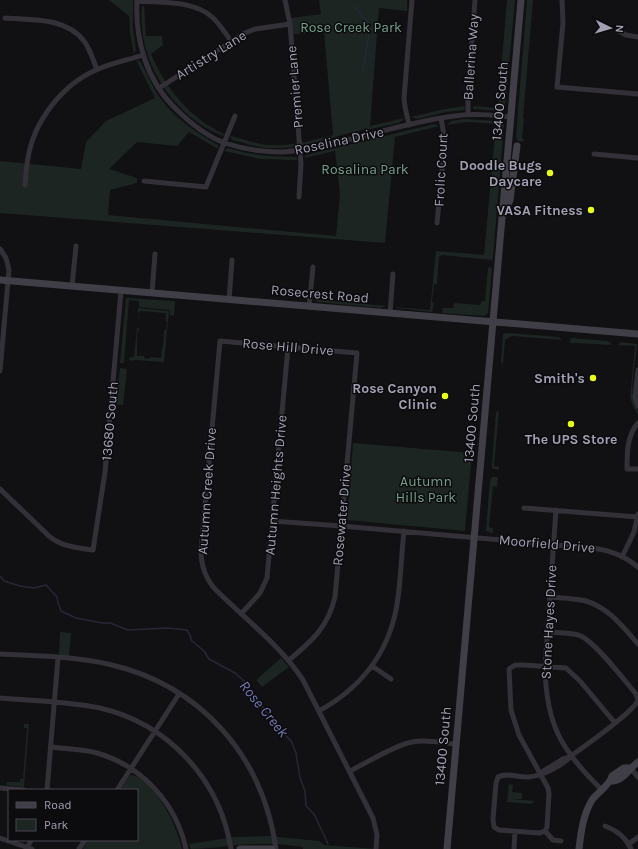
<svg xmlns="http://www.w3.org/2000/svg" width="638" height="849" font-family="Karla,sans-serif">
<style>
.green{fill:#1c2521}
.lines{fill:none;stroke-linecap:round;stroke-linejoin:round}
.stream{stroke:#262836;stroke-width:1.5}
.street{stroke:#333137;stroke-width:5}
.secondary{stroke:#403f47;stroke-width:7}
.poi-dot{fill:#e6ff1b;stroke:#0c0b0d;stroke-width:1.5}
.labels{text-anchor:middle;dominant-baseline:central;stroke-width:3;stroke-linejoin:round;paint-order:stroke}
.park-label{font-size:14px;fill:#75a18b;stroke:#0c0b0d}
.street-label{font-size:14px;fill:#a3a0b4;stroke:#0c0b0d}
.poi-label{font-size:14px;font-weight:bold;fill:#a3a0b4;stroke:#0c0b0d;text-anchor:end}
.water-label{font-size:15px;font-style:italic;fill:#7378b3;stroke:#0c0b0d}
</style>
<rect width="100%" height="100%" fill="#111012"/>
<path class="green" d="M109 0H133V28L136 50 134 54 130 34 129 16Z
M319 0H407V11L379 8 370 126 404 118 402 121 398 123 367 130 366 129 338 136 333 138C313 143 293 149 272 148 258 148 245 143 232 140L230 136C240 138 251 142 261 144 285 148 310 141 333 135L324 32 293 34 291 18 321 14Z
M507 0H515L505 108 502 111 473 109V106L498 108Z
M527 0H533L523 118H524L522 138 524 139 523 142 518 141 516 137Z
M144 5 146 36H162L163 45 151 54C166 89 190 118 224 134L223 136C174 117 136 60 142 7Z
M136 60 140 61C146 71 150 82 156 92 171 116 194 131 218 145V149L189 132 177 146 137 142 109 169 137 178V183L110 190 108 215 336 236 340 194 335 151 304 158 306 155 434 124 439 126 395 137 385 243 0 213V161L81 169 86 142 106 121 155 98Z
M464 106 465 110 446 112 417 119 411 117 445 109Z
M464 119 499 121 504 124 493 258 492 260 442 255 439 257 437 284H434L432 302 434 303 432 312 397 308 395 307 430 310 436 251 484 255 496 124 468 122 447 125 451 121Z
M228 148C251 155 272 157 296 157L298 160 260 159 224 151Z
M488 267 492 268 488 313 484 316 442 313 443 308H453L454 303 480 305 482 301H485Z
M126 298 175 301 174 316 170 315V310L139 307V301L129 300 124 363H120Z
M314 299 386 306 381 308 318 302Z
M138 308 169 311 164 362 135 360 134 361 129 360 130 357H134L137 328H139L138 333H137V356H144V358L150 359V357L161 358 162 348H163L164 330H166L167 321H165L166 319V314L165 313 141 311 139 312 138 317H140V318H138Z
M507 333 559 337 562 340 512 336 505 340 503 364 501 362 503 334Z
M571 338 607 341 611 343V345L576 343H570Z
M621 342 637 344C636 358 631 383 633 397 634 403 638 408 638 415L633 406 630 397 635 346 618 345Z
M120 368 127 369 123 405 116 404Z
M499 410 494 466 499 467V470L492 468V464L496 412Z
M353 443 472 453 465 531 347 520Z
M492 477H498L497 487 493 486 489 527 493 528V533L488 532 486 530 490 481Z
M60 632 71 633 69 656H59Z
M281 658 289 667 262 687 256 680Z
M24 724H29L24 787 6 785 7 782H20V779H23L27 728H24Z
M133 775C157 784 177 826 182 849H83L88 840H137V790H120L129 776Z
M509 784 513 785 512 792 522 793V799H511L535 801 531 804 507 802Z
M269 836 319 841 324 845 377 849H303V847C287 845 272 843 256 844 234 844 213 849 191 849L189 844 235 837Z"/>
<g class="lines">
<path class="stream" d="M354 6 369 24 370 29 363 71
M0 576 4 581 20 586 34 588 46 585 57 597 58 603 61 611 76 618 102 623H110L128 630 168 628 187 630 190 635 191 640 204 651 209 659 235 673 244 681 276 725 291 741 296 753 300 778 305 791 306 806 314 814 328 844"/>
<path class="street" d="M137 0C135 39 146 80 175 108 189 122 205 136 225 143 243 149 262 152 281 152 300 151 317 147 335 143 374 134 414 121 454 116 473 113 492 115 511 117
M285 0 290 24 301 164 299 197
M562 0 563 23 557 87 638 94
M137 1C161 3 193 0 212 17 220 24 225 33 231 41
M5 18C31 20 66 17 84 41 90 49 93 60 97 69
M619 31 626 35 638 37
M159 88 245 33 255 29 290 24
M468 114V91L475 0
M409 125 405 107 404 98 412 0
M594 154 638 158
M144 181 206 187 235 116
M25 185C26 176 26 167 28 158 34 121 62 85 96 70 111 63 128 60 143 55
M437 223 445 141 441 118
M0 249 6 258 9 270 0 371
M72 286 76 246
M152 293 155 254
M229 300 232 260
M309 307 313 267
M390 313 393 274
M638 370 635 397 638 406
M638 423C627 435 627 453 627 469H638
M0 489 50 537C63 547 78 548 93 550L105 472 121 291
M524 508 638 517
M556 510 545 667C546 724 561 750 601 789
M272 521 341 526 593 548C609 550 626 557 638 567
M622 557 634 532 638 514
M550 597C562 598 575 598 586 601 609 608 623 627 638 644
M241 614 260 593 267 578 288 347
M0 654C35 656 75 656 108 664 201 685 263 756 276 849
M289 660C312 641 328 627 335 597L357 353 220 341 201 550C201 565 205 578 215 589 245 619 279 644 303 680L373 818 377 835 376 849
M372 666 391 679
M0 698C33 701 68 701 100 708 169 724 220 780 231 849
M319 711C359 689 387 655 396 610 401 585 401 557 404 531
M51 747C66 749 82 749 97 753 142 766 176 803 186 849
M630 768 638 777
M350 771C366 763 395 745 412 742 426 739 442 743 456 744
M542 772 563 759 570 757
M0 788 24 790
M47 790 58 658
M117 790 179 694
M605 826C616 830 626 838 631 849
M545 831 540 833 499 830 494 827 493 819 496 783 498 777C507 772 519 778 529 777 544 775 561 767 571 756 583 747 634 712 638 700L636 694C624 680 596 643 581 636 571 632 558 633 547 632
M545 831 547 827 549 794 548 788 519 735 511 710 509 669 515 665H524L566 668 580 681 615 723
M545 831 553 840 561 841
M0 838 32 849
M629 844 638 837
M28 847 31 840
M79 849 85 840
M514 849 515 831"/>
<path class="secondary" d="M506 210 510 200 517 146
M0 280 638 334
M611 781C622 782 630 768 638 762
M240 849H272
M447 849 521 0
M579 849C581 832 583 815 592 800 598 792 610 785 612 776L624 768H630"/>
</g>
<g class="poi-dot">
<circle cx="550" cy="173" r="4"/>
<circle cx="591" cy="210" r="4"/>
<circle cx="593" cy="378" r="4"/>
<circle cx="445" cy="396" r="4"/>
<circle cx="571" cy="424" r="4"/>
</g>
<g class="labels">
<g class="park-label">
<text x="351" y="27">Rose Creek Park</text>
<text x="365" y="169">Rosalina Park</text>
<text x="426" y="481">Autumn<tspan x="426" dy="16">Hills Park</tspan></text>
</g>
<g class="street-label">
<text transform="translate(211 55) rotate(-32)">Artistry Lane</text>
<text transform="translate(471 57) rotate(-86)">Ballerina Way</text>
<text transform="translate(295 87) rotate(-95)">Premier Lane</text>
<text transform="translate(500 101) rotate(-85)">13400 South</text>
<text transform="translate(339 141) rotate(-12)">Roselina Drive</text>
<text transform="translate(441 170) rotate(-87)">Frolic Court</text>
<text transform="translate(320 294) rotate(5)">Rosecrest Road</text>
<text transform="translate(288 347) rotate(5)">Rose Hill Drive</text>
<text transform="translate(110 421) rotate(-85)">13680 South</text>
<text transform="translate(472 423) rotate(-85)">13400 South</text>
<text transform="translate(276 485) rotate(-85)">Autumn Heights Drive</text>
<text transform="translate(207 491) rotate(-86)">Autumn Creek Drive</text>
<text transform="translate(342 515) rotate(-85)">Rosewater Drive</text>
<text transform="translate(547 544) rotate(5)">Moorfield Drive</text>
<text transform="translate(549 622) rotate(-87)">Stone Hayes Drive</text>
<text transform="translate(443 746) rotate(-85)">13400 South</text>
</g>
<g class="poi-label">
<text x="542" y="165">Doodle Bugs<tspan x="542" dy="16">Daycare</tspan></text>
<text x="583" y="210">VASA Fitness</text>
<text x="585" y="378">Smith's</text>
<text x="437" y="388">Rose Canyon<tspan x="437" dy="16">Clinic</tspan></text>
<text x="571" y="439" text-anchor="middle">The UPS Store</text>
</g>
<g class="water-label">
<text transform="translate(264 709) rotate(51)">Rose Creek</text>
</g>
</g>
<rect x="8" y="789" width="130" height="52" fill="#0c0b0d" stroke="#484750"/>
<rect x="16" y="802" width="20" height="6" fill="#403f47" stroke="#484750"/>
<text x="44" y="809" font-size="12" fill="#a3a0b4">Road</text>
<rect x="16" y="819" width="20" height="12" fill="#1c2521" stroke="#484750"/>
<text x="44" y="829" font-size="12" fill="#a3a0b4">Park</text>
<g transform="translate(610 28) rotate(95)" stroke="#0c0b0d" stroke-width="3" paint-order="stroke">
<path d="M0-3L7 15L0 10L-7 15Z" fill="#a3a0b4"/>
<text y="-6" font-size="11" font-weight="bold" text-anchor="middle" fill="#a3a0b4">N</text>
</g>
</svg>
